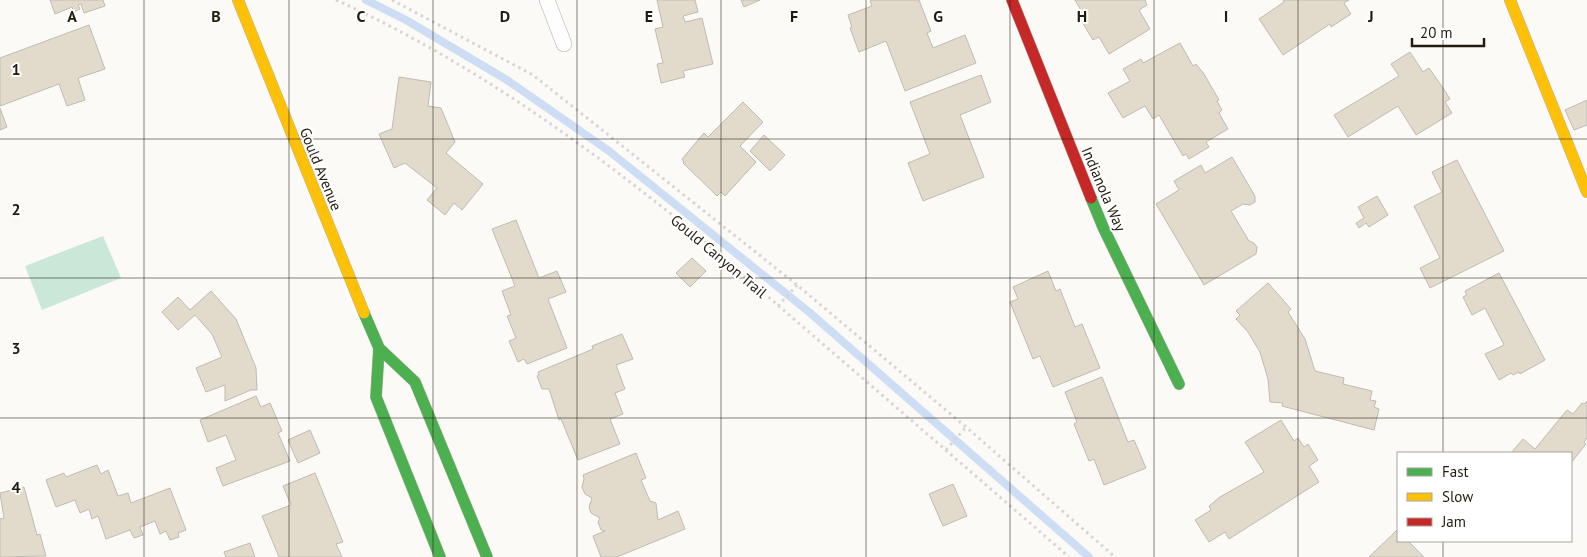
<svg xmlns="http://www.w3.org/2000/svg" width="1587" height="557" font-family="'PT Sans',sans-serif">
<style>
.green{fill:#cae8d7}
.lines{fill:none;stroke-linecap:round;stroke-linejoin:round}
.stream{stroke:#ccddf4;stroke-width:8}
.building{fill:#e2dbcc;stroke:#bfbbb3}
.lane-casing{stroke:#b2afa7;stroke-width:16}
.fast-casing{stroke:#b2afa7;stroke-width:12}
.slow-casing{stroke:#b2afa7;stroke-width:12}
.jam-casing{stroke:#b2afa7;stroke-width:12}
.path{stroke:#d7d5d4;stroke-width:3;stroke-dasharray:2.5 4;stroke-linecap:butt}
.lane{stroke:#fffefe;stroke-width:15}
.fast{stroke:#4caf50;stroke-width:11}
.slow{stroke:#ffc107;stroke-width:11}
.jam{stroke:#c62828;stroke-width:11}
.grid{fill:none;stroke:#211c0f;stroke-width:1;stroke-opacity:0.55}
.labels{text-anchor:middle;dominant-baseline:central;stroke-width:4;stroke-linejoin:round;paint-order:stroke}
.street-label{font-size:15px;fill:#211c0f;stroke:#fff}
.grid-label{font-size:16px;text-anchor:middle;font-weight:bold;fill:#211c0f;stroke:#fff;stroke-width:4;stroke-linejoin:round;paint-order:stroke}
</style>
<rect width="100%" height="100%" fill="#fcfaf6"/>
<path class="green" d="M103 236 121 278 42 310 25 266Z"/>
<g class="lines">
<path class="stream" d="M366 0 406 20 507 80 609 151 809 312 1089 557"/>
</g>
<path class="building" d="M50 0H103L105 6 84 13 81 4 78 5 80 9 74 12 72 7 55 14Z
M657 0H695L698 12 683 16 685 22 702 18 713 64 683 71 685 77 661 83 657 64 663 63 655 29 663 27Z
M741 0H760L744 7Z
M919 0 931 31 927 33 933 48 965 35 976 63 905 91 886 41 859 52 850 28 852 27 848 15 872 6 870 1 872 0Z
M1075 0H1145L1147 5 1139 10 1150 29 1109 54 1099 37 1093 40 1082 22 1086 19Z
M1283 0H1349L1344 3 1351 14 1331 27 1330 24 1283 55 1259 19 1284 2Z
M89 25 105 69 78 78 85 100 67 106 59 84 0 106V58Z
M1180 43 1193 66 1196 64 1204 74 1219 100 1217 101 1222 110 1219 113 1228 129 1206 142 1209 147 1189 159 1186 154 1183 156 1159 115 1153 119 1145 106 1123 118 1108 93 1130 81 1123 69 1141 59 1143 63Z
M1410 52 1423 72 1429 68 1443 88 1450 99 1445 102 1452 113 1416 135 1398 106 1348 137 1334 115 1399 76 1391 64Z
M981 75 991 102 960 115 984 177 923 201 908 163 930 154 910 102Z
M399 77 431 82 428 106 441 108 455 142 446 153 483 184 462 210 454 203 445 215 427 200 437 188 405 163 394 168 379 134 392 129Z
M1587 100V125L1574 130 1565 110Z
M743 102 763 122 740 146 756 162 725 196 721 192 717 196 683 163 684 162 682 159 704 133 708 137Z
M0 108 7 127 0 130Z
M764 135 785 155 770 171 750 151Z
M1232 157 1255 196V202L1250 205 1243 204 1231 211 1249 241 1254 243 1257 247 1256 254 1204 285 1156 204 1179 190 1174 181 1201 165 1205 173Z
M1457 160 1504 251 1430 288 1420 268 1440 258 1414 206 1442 192 1432 172Z
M1377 196 1388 215 1369 227 1366 223 1359 228 1356 223 1364 218 1358 207Z
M516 220 539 278 557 271 566 292 548 299 567 348 527 364 524 359 518 362 509 341 516 338 507 316 511 315 502 291 515 286 492 229Z
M692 258 706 271 690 287 676 273Z
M1048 271 1056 291 1060 289 1075 327 1082 324 1100 368 1053 387 1040 356 1033 359 1010 302 1018 299 1013 287Z
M1499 273 1545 360 1520 374 1519 372 1513 375 1511 373 1499 380 1485 354 1504 345 1485 308 1472 315 1463 297 1467 295 1465 291Z
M1268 283 1291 309 1288 312 1305 339 1315 371 1344 378 1343 384 1372 391 1370 400 1376 401 1374 407 1379 409 1374 430 1282 406 1283 403 1270 402 1268 379 1260 352 1248 332 1236 319 1240 315 1236 311Z
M211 291 236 319 256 368 257 390H251L225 401V385L206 392 196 368 222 357 212 334 195 315 178 330 162 312 178 297 190 310Z
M622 334 633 359 616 365 625 389 615 393 623 414 610 419 620 444 578 460 561 419 559 420 549 389H542L537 376 539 375 538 372 593 349 592 346Z
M1102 377 1128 442 1134 440 1146 468 1104 485 1094 459 1089 461 1074 424 1077 422 1065 392Z
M256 396 261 407 270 403 282 431 278 433 290 461 223 486 216 468 236 460 226 435 208 442 200 420Z
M1587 401V438L1584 442 1586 444 1571 463V453H1511L1523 439 1535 449 1567 410 1573 414 1582 403 1584 404Z
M1281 420 1294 441 1298 438 1304 447 1308 444 1318 460 1309 466 1319 482 1229 539 1225 532 1209 542 1195 520 1211 510 1209 506 1220 497 1264 472 1245 442Z
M310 430 320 453 298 463 288 440Z
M636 453 646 478 641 480 650 501 656 503 658 520 678 511 685 529 617 557H601L593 536 605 531 601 530 598 522 600 518 591 513 589 507 592 498 585 494 582 487 584 479 583 475Z
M97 465 101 474 108 470 118 496 128 493 131 503 170 488 186 530 178 533 179 537 170 540 166 531 160 534 155 521 140 527 143 535 134 538 130 530 106 539 98 516 92 519 89 509 80 513 75 500 56 507 46 480 64 473 66 477Z
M315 473 343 542 336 544 342 557H279L262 516 291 505 283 486Z
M953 484 967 516 943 526 929 494Z
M24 487 37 535 40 534 46 556 0 557V519L4 518 0 493Z
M1397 530 1398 541H1408L1424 557H1369Z
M250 543 255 557H226L224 552Z"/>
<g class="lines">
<g class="lane-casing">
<path id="lane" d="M547 0 564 44"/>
</g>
<g class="fast-casing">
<path id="fast" d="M1091 198 1103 227 1179 384
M364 313 379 348 415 382 487 557
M379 348 376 397 440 557"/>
</g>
<g class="slow-casing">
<path id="slow" d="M238 0 364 313
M1510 0 1587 192"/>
</g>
<g class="jam-casing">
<path id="jam" d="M1012 0 1091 198"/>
</g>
<path class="path" d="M336 0C451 52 558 125 657 203 702 238 745 277 788 314 882 395 976 476 1069 557
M392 0 533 75 797 285 966 427 1115 557
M778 306 797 285
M946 450 966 427"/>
<use href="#lane" class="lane"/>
<use href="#fast" class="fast"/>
<use href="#slow" class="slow"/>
<use href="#jam" class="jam"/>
</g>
<path class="grid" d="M144 0V557M289 0V557M433 0V557M577 0V557M721 0V557M866 0V557M1010 0V557M1154 0V557M1298 0V557M1443 0V453M0 139H1587M0 278H1587M0 418H1587M1443 541V557"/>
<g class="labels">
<g class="street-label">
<text transform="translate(321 169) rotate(68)">Gould Avenue</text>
<text transform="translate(1104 189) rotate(67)">Indianola Way</text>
<text transform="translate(719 256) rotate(40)">Gould Canyon Trail</text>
</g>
</g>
<g class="grid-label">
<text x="72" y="22">A</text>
<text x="216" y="22">B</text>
<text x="361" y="22">C</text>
<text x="505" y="22">D</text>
<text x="649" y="22">E</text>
<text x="794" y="22">F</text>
<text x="938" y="22">G</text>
<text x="1082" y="22">H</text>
<text x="1226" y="22">I</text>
<text x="1371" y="22">J</text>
<text x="16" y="75">1</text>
<text x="16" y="215">2</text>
<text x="16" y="354">3</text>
<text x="16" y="493">4</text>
</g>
<rect x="1397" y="452" width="175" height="90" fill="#ffffff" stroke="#a6a49f"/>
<rect x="1407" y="468" width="25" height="8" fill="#4caf50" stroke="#a6a49f"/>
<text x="1442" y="477" font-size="15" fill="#211c0f">Fast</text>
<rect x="1407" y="493" width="25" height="8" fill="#ffc107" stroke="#a6a49f"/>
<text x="1442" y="502" font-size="15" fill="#211c0f">Slow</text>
<rect x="1407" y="518" width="25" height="8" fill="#c62828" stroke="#a6a49f"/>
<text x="1442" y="527" font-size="15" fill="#211c0f">Jam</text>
<path d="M1412 38v8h72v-8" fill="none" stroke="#211c0f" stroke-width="2.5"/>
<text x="1420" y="38" font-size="15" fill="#211c0f" stroke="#ffffff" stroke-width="4" paint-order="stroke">20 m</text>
</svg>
